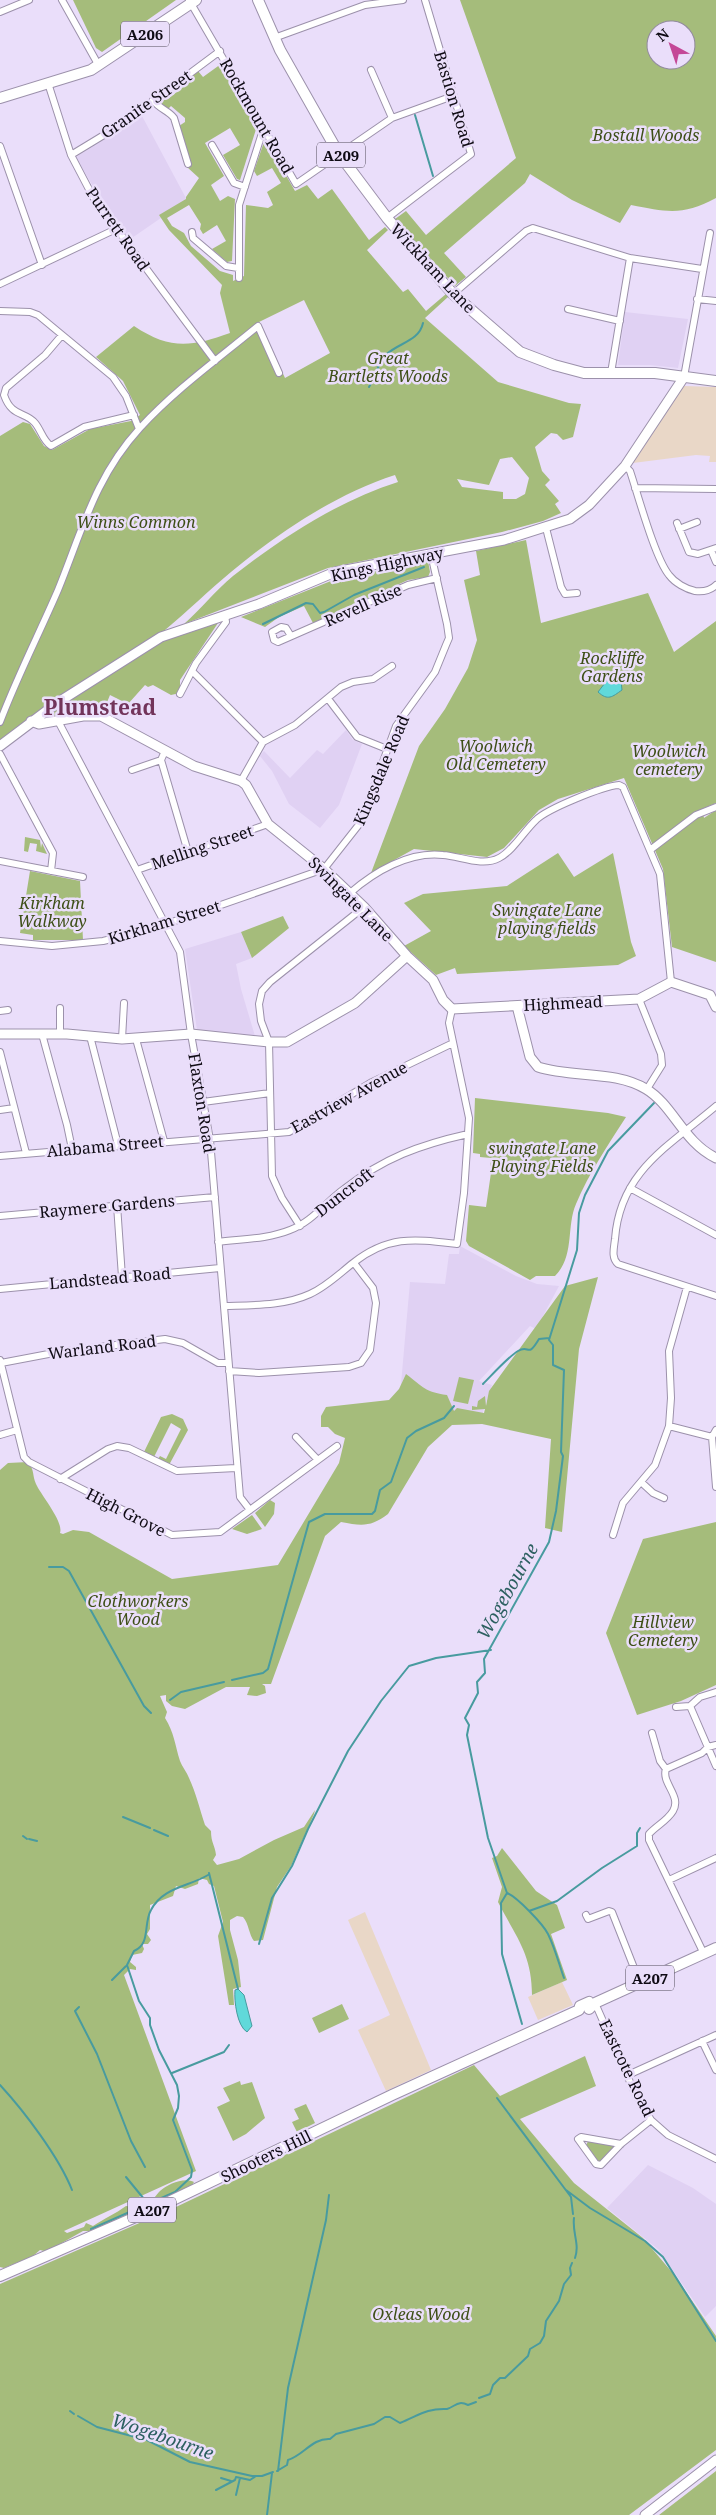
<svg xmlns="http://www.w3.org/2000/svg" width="716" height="2515" font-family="'Noto Serif',serif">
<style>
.commercial{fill:#e9d7c7}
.built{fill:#e0d1f3}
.green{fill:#a5bc7b;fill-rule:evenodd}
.water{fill:#60d9da;stroke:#489b9f}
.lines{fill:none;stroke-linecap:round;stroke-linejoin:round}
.stream{stroke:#489b9f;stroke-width:2}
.minor-casing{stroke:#9c91ab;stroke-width:8}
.tertiary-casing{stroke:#9c91ab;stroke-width:11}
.primary-casing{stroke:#9c91ab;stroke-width:12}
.minor{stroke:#fff;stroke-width:6}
.tertiary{stroke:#fff;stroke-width:9}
.primary{stroke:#fff;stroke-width:10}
.labels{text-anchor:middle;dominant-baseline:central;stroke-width:5;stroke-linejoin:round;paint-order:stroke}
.shield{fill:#eadefa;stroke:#514a59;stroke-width:1}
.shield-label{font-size:15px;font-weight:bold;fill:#0f0b14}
.street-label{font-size:16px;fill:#0f0b14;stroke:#eadefa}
.park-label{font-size:16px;font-style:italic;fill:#3e4f17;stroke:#eadefa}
.water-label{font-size:18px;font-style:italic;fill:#2d6061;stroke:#eadefa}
.district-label{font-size:21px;font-weight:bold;fill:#72345a;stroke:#eadefa}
</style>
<rect width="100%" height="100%" fill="#eadefa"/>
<path class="commercial" d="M684 386 716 387V462H709L710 456 696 455 633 463Z
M365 1912 431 2070 386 2091 358 2030 390 2015 348 1920Z
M562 1982 573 2005 538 2020 528 1997Z"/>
<path class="built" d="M142 116 187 200 129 240 109 214 76 157Z
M625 312 688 319 678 368 650 365H618Z
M346 730 353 740 362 744 339 805 320 828 289 804 272 771 260 756 264 751 290 778 317 750 323 754Z
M241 932 252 958 236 964 241 989 255 1036 197 1030 185 949Z
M460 1246 516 1276 537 1284 559 1286 536 1329 530 1326 479 1381 492 1385 481 1418 457 1413 400 1395 410 1282 445 1284 449 1254H459Z
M648 2165 693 2188 716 2204V2306L705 2317 659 2250 607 2208Z"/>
<path class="green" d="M73 0H176L102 52 96 48Z
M460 0H716V198C683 216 667 212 631 205L620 223 572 200 530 174 525 183 444 253 466 277 455 286 395 219 406 211 426 235 516 158ZM656 30H686V60H656Z
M221 64 257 126 240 180 237 179 223 155 240 145 230 128 205 143 224 176 211 185 220 201 228 196 235 199 232 261 227 262 212 249 226 241 217 225 203 234 200 229 201 224 189 205 167 218 172 226 184 233 191 246 220 271 233 275V281L244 276 246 205 268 208 273 205 267 192 281 183 272 168 257 176 254 171 265 139 295 191 307 185 318 199 332 189 369 240 385 227 388 230 367 250 403 292 408 289 426 311 446 294 448 297 425 318 498 382 569 403 581 404 573 437 563 440 557 434 551 433 535 447 542 471 550 480 545 485 559 501 555 504 561 513 543 521 502 532 328 568 184 624C201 609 215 591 233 576 283 537 338 501 398 482L395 475C336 494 279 532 231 572 209 590 188 611 165 630L170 638 218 623 180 680V693L171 695 153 685 148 687 145 685 128 704 110 695 103 712 89 710 54 718 44 708 0 741V436L23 422 30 424 44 446 52 450 90 429 131 421 140 415 123 381 96 357 134 326C170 350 191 347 230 333L220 293 222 285 169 230 159 215 186 199V197L199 178 187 167 191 163 179 126 185 122V118L171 106 168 109 158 102 169 92 173 95 183 87 181 84 198 71 203 77ZM304 300 330 353 285 378 259 322ZM512 457 529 478 525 494 516 499H503V492L462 487 457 479 489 485 500 459Z
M526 540 541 623 648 593 674 652 716 621V803L702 809 704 818 716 810V962L672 947 663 869 624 778 558 799 539 810 504 848 487 857 414 849 371 873 419 746 445 709 468 668 477 640 464 580 480 575 476 551Z
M428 561 430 572 428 577 408 580 313 623 304 606 279 617 265 627 241 617 336 579Z
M25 837 40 840 41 848 42 843 47 854 36 851 37 844 30 843 28 852 24 851Z
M558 853 574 877 613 853 631 942 636 956 618 965 457 974 455 968 436 975 404 946 431 931 404 903 423 894 507 886Z
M30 871 80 881 83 940H33V935L20 933Z
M283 916 289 928 252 958 241 932Z
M475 1098 608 1113 626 1117C608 1145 589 1173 576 1204 566 1227 575 1256 555 1276H536L530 1280 469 1246 466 1241 469 1205 486 1207 492 1166H490L491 1158 480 1157V1154L473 1153Z
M598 1277 579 1349 562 1532 545 1528 551 1439 482 1424 452 1425 428 1447 388 1514C371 1527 362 1526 341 1522L325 1536 271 1684H262L265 1686 266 1693 257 1696 247 1695 250 1687H226L185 1709 172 1706 166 1701V1695L160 1696 167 1712 165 1718C174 1732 175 1745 180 1761 182 1767 187 1772 189 1778 196 1793 200 1810 205 1825L211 1831C211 1843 215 1845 216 1855L213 1860 217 1865 239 1859 274 1840 304 1827 315 1810 314 1814 291 1866 277 1887 263 1940 254 1941C249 1935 249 1924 243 1917L237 1916 230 1920V1930L238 1960 241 1987 233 1989 234 2005H229L218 1936 223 1922 214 1886 209 1884 207 1880 199 1878 198 1884 185 1889 176 1886 173 1896 150 1905V1929L147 1934 151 1940 148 1944H142L144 1949 142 1953 132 1955 130 1962 136 1967V1970L130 1969 124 1975 196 2171 64 2231 67 2233 84 2227 86 2223 93 2226C105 2218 115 2214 126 2206L133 2207 139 2200C142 2200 144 2202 147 2202 153 2201 156 2195 160 2191 168 2184 184 2177 194 2182L192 2185 92 2231H83L53 2248 44 2251 40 2250 33 2256 4 2268 0 2267V1470L8 1463 28 1462C35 1471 32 1475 36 1484 41 1495 64 1522 60 1533L63 1534 73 1530 89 1532 172 1579 278 1565 339 1463 345 1438 335 1434 328 1427H321V1416L326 1407 389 1400 399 1389 406 1374C423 1387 425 1392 447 1395L454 1411 457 1408 484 1413 485 1409 472 1410V1406L477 1407 478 1401 485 1396 486 1406 489 1391 565 1286Z
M459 1377 474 1380 468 1404 453 1401Z
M172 1414 183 1419 188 1430 169 1465 158 1459 160 1456 166 1459 181 1429 171 1423 154 1457 144 1452 161 1417Z
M270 1500 275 1503 274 1514 265 1527 255 1513Z
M252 1515 262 1529 247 1534 232 1529Z
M716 1522V1685L681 1701 637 1715 606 1633 643 1539Z
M502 1848 536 1891 557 1905 565 1928 551 1934 567 1980 532 1995C532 1954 516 1937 498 1902L502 1887 492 1858 497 1856Z
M342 2004 349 2019 319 2033 312 2018Z
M585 2056 596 2086 520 2119 574 2183 643 2238 676 2277 716 2336V2450L629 2515H0V2284L176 2207 474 2065 500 2096Z
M240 2081 241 2085 252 2082 265 2118 246 2134 233 2141 217 2107 230 2101 223 2088Z
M306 2104 315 2123 297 2132 292 2122 299 2119 294 2109Z
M588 2141 617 2146 601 2161H598L586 2146Z
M716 2471V2515H659Z"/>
<path class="water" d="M615 670 621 681 622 690C612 697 608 701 598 692Z
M238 1989 244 1995 252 2026 247 2032C237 2026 234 2001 235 1990Z"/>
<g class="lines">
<path class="stream" d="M415 115 433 176
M369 387C375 377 378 363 386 355 397 343 419 342 423 323
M263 624 306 603 313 604 320 613 324 612 354 595 424 567
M483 1384C492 1375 508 1357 518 1351 530 1344 527 1359 539 1339L549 1338
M49 1567H63L69 1571 144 1706 151 1713
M232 1680 263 1673 268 1669 309 1522 325 1514H372L375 1511 380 1490 391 1482 407 1438 416 1431 444 1418 454 1406
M170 1700 181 1692 224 1682
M123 1817 150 1828
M154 1830 168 1836
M23 1836 27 1839
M29 1839 37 1841
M209 1873 238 1989
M507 1893C517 1897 543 1924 548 1934 555 1948 559 1964 564 1978
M529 1911 557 1901 602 1868 637 1846V1833L640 1828
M259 1944 272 1898 292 1866 308 1829 348 1751 381 1701 409 1666 436 1658 491 1650
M112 1980 126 1966
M79 2007 75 2011 97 2054 131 2141 145 2167
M522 2024 502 1954 501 1903 507 1893 488 1838 467 1735 469 1725 465 1718 478 1693 477 1682 485 1673 484 1659 549 1542 556 1511 563 1456 561 1452 564 1370 553 1365V1345L549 1340 577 1250 579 1213 585 1195 608 1151 654 1103
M172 2073 224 2052 229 2045
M0 2085C24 2111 59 2157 72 2190
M497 2098 571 2197 573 2214
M126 2177 144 2199
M566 2190 590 2208 645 2241 663 2257 716 2341
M574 2218C572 2233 580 2244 575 2258
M91 2229 175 2192 191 2177 192 2170 173 2120 178 2108 179 2096 177 2085 159 2050 150 2025V2018L139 2001 127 1965 134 1951C151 1944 143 1924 151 1910 163 1887 188 1887 208 1875
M479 2398 490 2394 493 2385 500 2378H505L528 2356 530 2349 540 2343 544 2336 546 2321 559 2301 564 2284 571 2275 570 2268 572 2263
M70 2411 74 2414
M78 2416 97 2427 147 2440 190 2462 252 2476H262L273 2472
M277 2471 287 2465 288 2460C304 2455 312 2438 330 2439L336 2434 374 2424 385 2417H390L400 2423C418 2416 426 2408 447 2409 456 2406 458 2400 468 2405L476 2402
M278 2471 288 2388 326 2220 329 2195
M221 2478 231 2481
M216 2490 235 2480 236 2477 250 2480 256 2476
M236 2495 240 2478
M267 2515 272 2473"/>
<g class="minor-casing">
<path id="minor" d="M62 0 99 66
M189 0 296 184 392 118 453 96
M0 12 29 0
M274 38 365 5 403 0
M371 70 392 118
M48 83 71 155 93 197 215 361
M153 100C159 109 168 110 174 118L188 164
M212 145 234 183 245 187
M0 146 42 265
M71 155 122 124 220 51
M387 218 471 154 425 0
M192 232 193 238 226 266 238 268
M239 278V205L264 127
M0 284 116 229
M453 294 526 231 533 228 630 258 702 269
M697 299 716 301
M568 309 620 321
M0 311 30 312 38 315 113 377 126 396 139 429
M62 335 45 355 6 388 4 395C12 418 25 411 35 423 41 430 43 441 51 446L84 427 134 415
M611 373 630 258
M684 377 710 233
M625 466 630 471C638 495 655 558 669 575 675 583 686 589 695 591 703 592 710 591 716 585
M635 488 716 489
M677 523 689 552 698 554 716 548
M546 528 561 587 565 594 577 593
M679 529 697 522
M711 550 716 562
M291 636 286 628 281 627 272 632 274 640 278 642 408 585 437 578
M193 672 263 742 241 781
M180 694 196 663 226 622 225 615
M329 700 357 737 387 749
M58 721 180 952 191 1034 210 1140 240 1497 250 1510
M0 722C17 677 39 634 58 590 82 531 95 477 140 428 175 390 218 359 258 326L279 373
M263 742 295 725 341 687 353 682 373 679 392 666
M165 751 161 760 188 852
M0 754 53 853 51 871
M132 770 161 760
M650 850 696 815 716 807
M0 861 83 877
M137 870 268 824
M350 893C374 872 409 851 443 855 460 856 482 867 499 858 513 851 524 831 536 820 547 809 603 786 619 785L623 787 660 874 671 982
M0 941 52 946 103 941 149 930 324 869 361 822 396 726 435 672 446 645 449 638 447 624 431 554
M639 999 661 1054 662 1065 647 1089
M0 1011 8 1010
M42 1034 67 1125 72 1149
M60 1034V1008
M90 1036 118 1145
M122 1039 124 1003
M136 1039 164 1141
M0 1052 26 1153
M203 1102 270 1093
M716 1106C669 1146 620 1171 615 1239 614 1248 611 1258 618 1264L716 1296
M0 1110 14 1108
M0 1156 289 1132 372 1082 453 1043
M630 1188 716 1235
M117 1205 122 1277
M0 1216 215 1197
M300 1226 282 1198 272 1176 269 1042 261 1021 259 1004 262 991 270 982 364 907
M218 1242C242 1239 268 1239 290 1230 312 1222 326 1202 344 1189 384 1158 419 1145 468 1134
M0 1289 220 1268
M224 1306C253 1305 284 1306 310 1294 326 1287 339 1274 353 1263 389 1235 414 1239 457 1244L464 1193 469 1118 449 1023 452 1009
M0 1360 24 1457 29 1462 172 1535 220 1532 337 1446
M1 1363 59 1352 165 1339 183 1343 218 1363H228
M229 1371 259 1373 349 1367 361 1363 370 1350 376 1303 373 1288 354 1263
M669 1426 712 1437 716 1430
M0 1435 17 1430
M296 1437 317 1459
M712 1437 716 1487
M60 1479 108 1449 117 1446 129 1448 177 1471 236 1468
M641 1482 653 1493 664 1498
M613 1535 623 1503 655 1465 669 1426 671 1398 669 1351 687 1287
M716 1692 700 1697 690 1706 716 1766
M676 1707 690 1706
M652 1733 660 1761 666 1769C661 1783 682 1796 673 1811 667 1821 656 1826 649 1834V1840L704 1954
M666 1769 702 1753 708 1747 716 1745
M669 1880 716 1858
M586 1915 588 1919 609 1911 612 1912 640 1983
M595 2003 634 2091 651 2120 668 2135 716 2159
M702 2041 716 2070
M628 2075 716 2035
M621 2144 581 2137 578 2139 596 2164 601 2165 621 2144 651 2120"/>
</g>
<g class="tertiary-casing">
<path id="tertiary" d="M31 721 39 724 83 716H101L194 766 241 781 246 785 268 824 324 869 364 907 407 956 433 980 443 1000 452 1009 639 999 671 982 710 995 716 1007
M0 746 57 703 161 637 259 604 335 572 504 540 570 519 589 505 625 466 684 377
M517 1006 530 1057 538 1067C572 1078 615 1070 646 1089 673 1105 683 1142 716 1158
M0 1034H67L122 1039 191 1034 269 1042H287L355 1003 407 956
M645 2515 716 2460"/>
</g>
<g class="primary-casing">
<path id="primary" d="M258 0 280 50 323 126 339 154 387 218 453 294 520 352 554 365 584 373H655L716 381
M0 98 91 70 196 0
M589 2009 595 2003 716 1948
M0 2276 154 2209 392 2095 579 2010 580 2006 589 2002 591 2005"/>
</g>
<use href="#minor" class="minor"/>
<use href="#tertiary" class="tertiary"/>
<use href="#primary" class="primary"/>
</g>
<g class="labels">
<g class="shield">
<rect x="121" y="21.5" width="48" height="25" rx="4"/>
<rect x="317" y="142.5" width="48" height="25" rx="4"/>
<rect x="626" y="1965.5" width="48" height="25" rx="4"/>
<rect x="128" y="2197.5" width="48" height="25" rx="4"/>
</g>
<g class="shield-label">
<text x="145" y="34">A206</text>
<text x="341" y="155">A209</text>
<text x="650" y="1978">A207</text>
<text x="152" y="2210">A207</text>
</g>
<g class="street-label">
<text transform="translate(454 99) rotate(73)">Bastion Road</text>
<text transform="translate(146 104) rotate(-35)">Granite Street</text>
<text transform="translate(257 116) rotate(60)">Rockmount Road</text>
<text transform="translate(118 229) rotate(55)">Purrett Road</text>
<text transform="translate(433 268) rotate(47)">Wickham Lane</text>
<text transform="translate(387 564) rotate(-12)">Kings Highway</text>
<text transform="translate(363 605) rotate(-24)">Revell Rise</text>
<text transform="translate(381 770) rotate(-67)">Kingsdale Road</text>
<text transform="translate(202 847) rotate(-19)">Melling Street</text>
<text transform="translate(351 899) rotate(45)">Swingate Lane</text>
<text transform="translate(164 922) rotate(-17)">Kirkham Street</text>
<text transform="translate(563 1003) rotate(-3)">Highmead</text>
<text transform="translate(349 1097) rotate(-29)">Eastview Avenue</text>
<text transform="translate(202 1103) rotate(81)">Flaxton Road</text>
<text transform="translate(105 1146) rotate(-5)">Alabama Street</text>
<text transform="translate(344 1192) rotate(-38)">Duncroft</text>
<text transform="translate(107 1206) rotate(-5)">Raymere Gardens</text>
<text transform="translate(110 1278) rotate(-5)">Landstead Road</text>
<text transform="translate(102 1347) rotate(-7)">Warland Road</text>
<text transform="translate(126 1512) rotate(27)">High Grove</text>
<text transform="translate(627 2068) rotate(64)">Eastcote Road</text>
<text transform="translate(266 2156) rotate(-26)">Shooters Hill</text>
</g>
<g class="park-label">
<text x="646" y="135">Bostall Woods</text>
<text x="388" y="358">Great<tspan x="388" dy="18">Bartletts Woods</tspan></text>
<text x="136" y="522">Winns Common</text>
<text x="612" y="658">Rockliffe<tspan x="612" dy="18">Gardens</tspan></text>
<text x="496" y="746">Woolwich<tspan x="496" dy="18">Old Cemetery</tspan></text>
<text x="669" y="751">Woolwich<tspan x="669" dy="18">cemetery</tspan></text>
<text x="52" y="903">Kirkham<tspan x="52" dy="18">Walkway</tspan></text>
<text x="547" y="910">Swingate Lane<tspan x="547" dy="18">playing fields</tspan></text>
<text x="542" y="1148">swingate Lane<tspan x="542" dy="18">Playing Fields</tspan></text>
<text x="138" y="1601">Clothworkers<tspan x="138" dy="18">Wood</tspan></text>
<text x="663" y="1622">Hillview<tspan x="663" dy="18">Cemetery</tspan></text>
<text x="421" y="2314">Oxleas Wood</text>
</g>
<g class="water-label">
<text transform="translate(507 1591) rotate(-61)">Wogebourne</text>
<text transform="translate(163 2436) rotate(19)">Wogebourne</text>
</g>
<g class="district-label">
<text x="100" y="707">Plumstead</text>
</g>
</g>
<g transform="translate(671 45) rotate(320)"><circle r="24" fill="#eadefa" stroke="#928a9e"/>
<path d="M0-4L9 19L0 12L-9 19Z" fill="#c44897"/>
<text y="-8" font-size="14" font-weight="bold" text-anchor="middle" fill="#0f0b14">N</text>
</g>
</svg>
